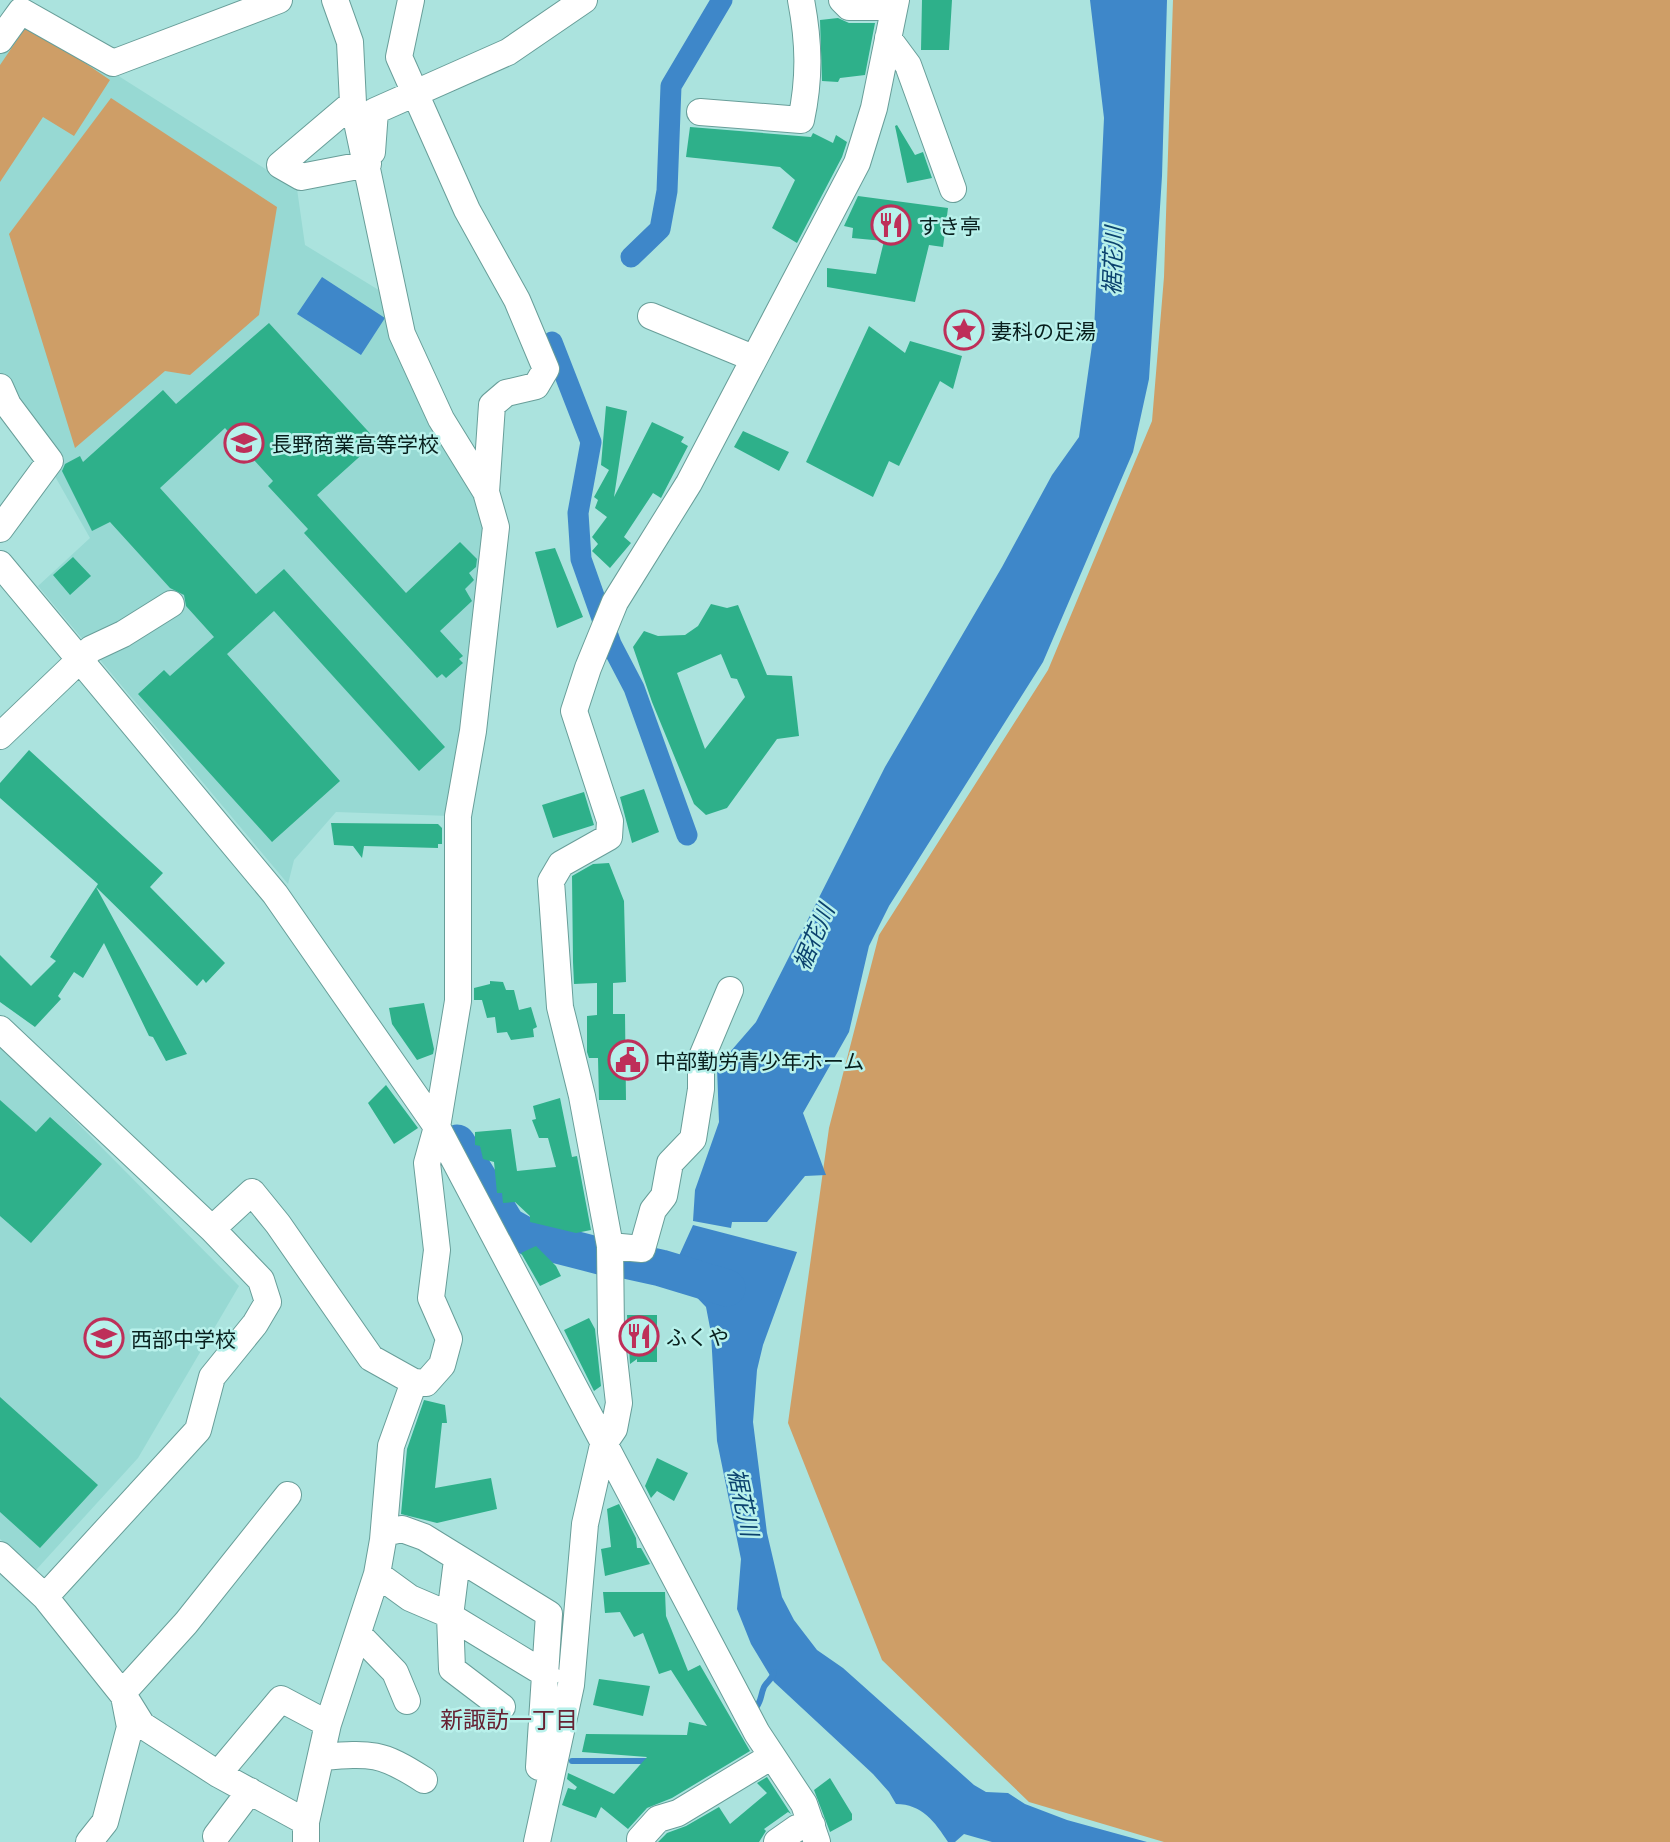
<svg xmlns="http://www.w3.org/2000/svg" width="1670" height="1842" font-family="Barlow,'Noto Sans JP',sans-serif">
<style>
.built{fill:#97d9d3}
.green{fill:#ce9e67}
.water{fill:#3e87c9}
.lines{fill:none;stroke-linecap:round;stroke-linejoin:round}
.stream{stroke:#3e87c9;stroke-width:6}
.canal{stroke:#3e87c9;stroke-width:21}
.river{stroke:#3e87c9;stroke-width:37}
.building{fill:#2eb08a;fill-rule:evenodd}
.minor-casing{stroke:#689e99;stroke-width:28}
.minor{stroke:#fff;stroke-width:26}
.labels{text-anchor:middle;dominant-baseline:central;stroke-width:5;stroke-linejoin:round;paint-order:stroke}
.poi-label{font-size:21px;fill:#081f1d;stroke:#b8f1eb;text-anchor:start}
.water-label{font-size:23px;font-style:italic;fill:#0b426e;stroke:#b8f1eb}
.neighbourhood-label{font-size:23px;fill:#662132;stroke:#b8f1eb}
</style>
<rect width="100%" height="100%" fill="#abe3de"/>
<path class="built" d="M30 20 297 189 305 245 382 292 481 497 489 558 450 816 336 812 294 860 288 884 38 586 90 538 14 404 0 372V51Z
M0 1045 239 1286 138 1458 35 1571 0 1539Z"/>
<path class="green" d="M1173 0H1670V1842H1164L1029 1802 882 1660 788 1423 829 1128 879 935 1048 670 1152 421 1164 277Z
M28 24 110 80 74 136 43 117 0 182V65Z
M111 98 277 207 259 315 190 375 165 371 75 448 9 234Z"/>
<path class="water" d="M1090 0H1167L1162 176 1149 379 1133 452 1043 662 889 906 869 946 849 1032 803 1113 826 1175 805 1176 767 1222H732L731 1228 693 1221 695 1190 719 1122 717 1067 756 1022 885 767 1002 567 1052 475 1079 437 1094 331 1104 118Z
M322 277 385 318 361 355 297 314Z
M693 1225 797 1252 763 1345 757 1370 753 1422 767 1533 782 1597 794 1620 817 1650 843 1668 974 1785 986 1792 1008 1793 1025 1804 1067 1820 1147 1842H992L964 1834 955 1842H948C935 1822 922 1804 896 1804L889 1792 873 1774 774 1682 751 1644 737 1609 741 1559 717 1441 711 1333 706 1307 681 1281 678 1258Z"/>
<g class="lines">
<path class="stream" d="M754 1710C762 1702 760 1696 764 1687 767 1681 772 1680 774 1672
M572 1761H651"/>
<path class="canal" d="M631 257 660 229 667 191 671 86 722 0
M552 342 591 442 578 513 581 559 611 644 634 688 687 835"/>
<path class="river" d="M457 1143 507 1225 530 1238 600 1256
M620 1259 661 1268 727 1288"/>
</g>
<path class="building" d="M922 0H952L949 50H921Z
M838 18 849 23H875L865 75 840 78 838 82 822 81 820 20Z
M897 125 915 155 923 152 932 178 907 183 895 126Z
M690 127 811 137 813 133 833 143 836 135 847 142 842 157 797 243 772 228 795 180 780 167 686 157Z
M858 196 948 208 943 247 929 245 915 302 827 287V268L876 274 884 241 852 238 853 228 844 226Z
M269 323 377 441 317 495 406 593 460 542 477 559 476 567 469 573 474 580 465 589 472 601 440 631 463 656 459 659 463 663 446 678 442 674 437 678 304 533 308 529 268 486 273 481 225 428 160 488 256 594 284 569 445 747 419 771 274 611 227 654 340 781 272 842 138 694 164 670 170 676 214 637 186 606 184 595 170 588 110 522 92 531 62 471 65 464 80 456 83 462 163 390 176 404Z
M869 326 905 353 910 341 962 356 953 389 940 381 899 466 889 461 873 497 806 462Z
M606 406 627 411 614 497 652 422 684 437 681 442 688 446 661 498 653 493 624 537 631 543 610 568 592 551 598 544 592 537 607 517 595 508 598 500 594 497 609 470 601 465Z
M743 431 789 452 779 471 734 447Z
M555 548 583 617 557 628 535 552Z
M73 557 91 576 70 595 53 575Z
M711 604 727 608 738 605 767 675 792 676 799 736 777 739 727 808 706 815 694 804 652 702 633 647 644 631 658 636 685 635 698 626ZM721 654 731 678 737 679 745 697 705 749 677 673Z
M29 750 163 873 150 887 225 963 206 983 203 979 197 986 96 887 187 1054 166 1061 153 1037 149 1036 104 943 83 978 74 972 58 996 61 999 35 1027 0 1002V955L31 986 56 961 50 957 98 884 0 798V783Z
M644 789 659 832 632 843 620 797Z
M584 792 594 825 553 838 542 805Z
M331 823 438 824 442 828V844H438V848L364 846 362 858 353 846 334 845Z
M609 863 624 901 626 982 613 983V1014H625L626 1100H599L598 1058H589L587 1052V1016L597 1015V983L574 984 573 962 572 876 593 864Z
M490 981 503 982 506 990H514L519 1010 531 1007 537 1027 533 1029 534 1037 511 1040 507 1032 497 1033 495 1017 487 1018 482 1000H474V988L490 984Z
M424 1003 434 1049 433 1054 417 1060 392 1024 389 1008Z
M386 1085 418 1128 394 1144 368 1103Z
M560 1098 572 1157 577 1156 591 1230 576 1233 530 1222V1216L515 1202 503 1203 502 1193H497L494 1162 483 1159 480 1146 475 1145V1132L511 1129 517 1171 556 1167 548 1138H539L532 1120 536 1119 533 1106Z
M0 1100 36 1132 50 1117 102 1164 31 1243 0 1216Z
M536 1246 556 1266 561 1276 540 1286 521 1253Z
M627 1315H657V1362H637V1359L630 1364Z
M589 1318 595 1329 601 1386 594 1391 564 1330Z
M0 1397 98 1485 40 1548 0 1512Z
M424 1400 445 1405 447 1423H442L435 1488 491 1478 497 1509 437 1523 401 1514 407 1449Z
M657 1458 688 1473 674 1501 657 1491 651 1498 645 1486Z
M619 1504 636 1538 637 1548H641L650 1564 605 1576 601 1549 611 1547 607 1509Z
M603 1592H665L666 1616 688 1671 700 1665 750 1751 672 1798 647 1808 628 1829 601 1807 596 1818 562 1805 568 1788 575 1790 577 1787 567 1779 568 1773 614 1794 647 1757 582 1752 586 1734 687 1735 689 1722 707 1726 671 1670 659 1674 643 1633 634 1637 620 1612 605 1613Z
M599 1679 650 1686 643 1716 593 1705Z
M767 1777 791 1814 788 1812 764 1829 766 1831 759 1842H658L667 1833 686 1826 719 1807 730 1824 767 1793 757 1783Z
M830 1778 852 1814V1820L830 1832 814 1790Z"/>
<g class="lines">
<g class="minor-casing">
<path id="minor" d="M411 0 399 57 467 210 517 300 546 369 536 386 506 393 492 405 486 492
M842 0 849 7H894
M888 38 908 65 953 189
M0 40 21 11 113 63 279 0
M353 103 280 165 301 177 368 164
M700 112 801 120C810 78 809 42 801 0
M372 152 375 111 508 52 584 0
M651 316 753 358
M0 387 8 405 50 461 0 529
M0 564 275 894 437 1127 757 1733 804 1804 817 1842
M0 736 91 649 123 634 171 604
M0 1029 212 1229 261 1280 268 1302 255 1324 212 1377 198 1430 45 1597
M212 1229 252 1192 278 1224 371 1358 414 1382
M610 1246 642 1249 653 1210 664 1196 670 1163 693 1139 701 1089V1059L730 990
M384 1533 402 1529 424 1537 549 1614 539 1767
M0 1555 45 1597 124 1696 142 1725 218 1774 306 1822
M457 1560 450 1616 452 1669 502 1707
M377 1574 410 1598 445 1613 547 1675
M359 1635 395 1672 407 1701
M321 1757C371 1753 381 1752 424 1780
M218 1774 281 1699 328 1724
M216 1836 250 1791
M640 1839 658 1819 678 1813 772 1756
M89 1842 105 1822 130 1727 124 1696 127 1688 186 1623 288 1495
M306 1842V1822L328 1724 377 1574 383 1540 391 1446 414 1382 426 1383 442 1365 449 1339 431 1298 437 1250 427 1163 437 1127 458 1001V816L473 731 496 527 486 492 441 419 402 334 353 103 350 42 335 0
M537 1842 571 1685 585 1524 603 1445 614 1429 619 1403 611 1332 610 1246 582 1096 560 1007 551 881 561 864 609 837 610 821 574 711 588 668 615 602 689 483 857 163 874 108 896 0
M777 1842 797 1828 812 1825"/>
</g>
<use href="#minor" class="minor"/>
</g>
<defs>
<g id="restaurant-ring" transform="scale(2.0125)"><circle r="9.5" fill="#b8f1eb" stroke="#be2f59" stroke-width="1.5"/><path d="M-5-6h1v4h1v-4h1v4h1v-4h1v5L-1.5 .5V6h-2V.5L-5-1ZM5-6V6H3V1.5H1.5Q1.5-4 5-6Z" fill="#be2f59"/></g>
<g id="sight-ring" transform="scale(2.0125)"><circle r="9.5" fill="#b8f1eb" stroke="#be2f59" stroke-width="1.5"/><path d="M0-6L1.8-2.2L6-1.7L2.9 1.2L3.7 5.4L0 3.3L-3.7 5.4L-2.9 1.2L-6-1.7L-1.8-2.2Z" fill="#be2f59"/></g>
<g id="school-ring" transform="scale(2.0125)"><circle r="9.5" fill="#b8f1eb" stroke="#be2f59" stroke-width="1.5"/><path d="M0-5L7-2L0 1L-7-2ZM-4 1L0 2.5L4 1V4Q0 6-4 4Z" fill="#be2f59"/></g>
<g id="civic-ring" transform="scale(2.0125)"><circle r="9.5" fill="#b8f1eb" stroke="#be2f59" stroke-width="1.5"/><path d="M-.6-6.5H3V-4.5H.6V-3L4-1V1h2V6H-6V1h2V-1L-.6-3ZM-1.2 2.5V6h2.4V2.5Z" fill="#be2f59"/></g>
</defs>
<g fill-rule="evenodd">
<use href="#restaurant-ring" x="891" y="225"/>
<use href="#sight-ring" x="964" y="330"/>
<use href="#school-ring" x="244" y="443"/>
<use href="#civic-ring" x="628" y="1060"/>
<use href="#restaurant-ring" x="639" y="1336"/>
<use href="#school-ring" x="104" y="1338"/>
</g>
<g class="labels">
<g class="poi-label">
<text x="918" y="225">すき亭</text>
<text x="991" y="330">妻科の足湯</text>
<text x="271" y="443">長野商業高等学校</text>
<text x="655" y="1060">中部勤労青少年ホーム</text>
<text x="666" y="1336">ふくや</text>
<text x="131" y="1338">西部中学校</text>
</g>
<g class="water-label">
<text transform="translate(1112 261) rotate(-88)">裾花川</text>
<text transform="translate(813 937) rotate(-67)">裾花川</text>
<text transform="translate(744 1502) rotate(78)">裾花川</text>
</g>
<g class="neighbourhood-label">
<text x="509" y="1719">新諏訪一丁目</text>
</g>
</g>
</svg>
